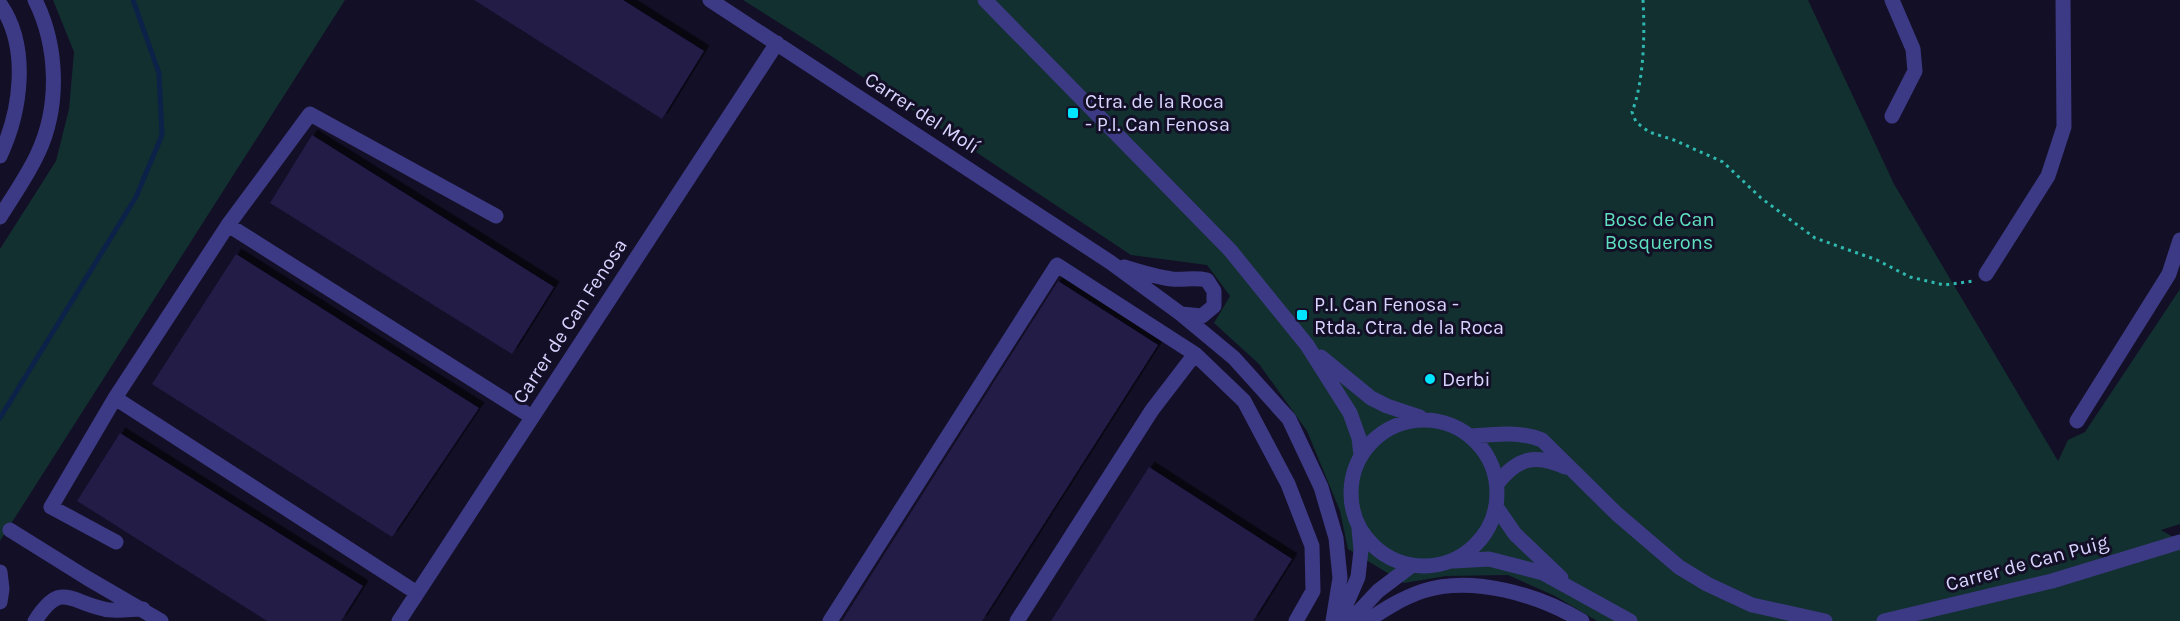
<svg xmlns="http://www.w3.org/2000/svg" width="2180" height="621" font-family="Karla,sans-serif">
<style>
.green{fill:#12302f}
.lines{fill:none;stroke-linecap:round;stroke-linejoin:round}
.stream{stroke:#0c2248;stroke-width:5}
.building{fill:#241b47;filter:url(#shadow)}
.path{stroke:#2fb8b0;stroke-width:3;stroke-dasharray:3 4.5;stroke-linecap:butt}
.minor{stroke:#3d3a85;stroke-width:15}
.poi-dot{fill:#00e5ff;stroke:#130f26;stroke-width:2}
.labels{text-anchor:middle;dominant-baseline:central;stroke-width:6;stroke-linejoin:round;paint-order:stroke}
.poi-label{font-size:20px;fill:#d9d4ff;stroke:#130f26;text-anchor:start}
.street-label{font-size:20px;fill:#d9d4ff;stroke:#130f26}
.park-label{font-size:20px;fill:#5fe0c0;stroke:#130f26}
</style>
<defs>
<filter id="shadow"><feDropShadow dx="5.5" dy="-5.5" stdDeviation="0" flood-color="#0009"/></filter>
</defs>
<rect width="100%" height="100%" fill="#130f26"/>
<path class="green" d="M53 0H345L0 541V249L56 161 69 109 74 52Z
M743 0H1808L1894 184 2058 461 2068 440 2085 432 2180 289V524L2161 530 2180 541V621H1597L1555 596 1508 575 1446 576 1404 583 1348 549 1340 511 1307 431 1259 364 1214 323 1230 296 1207 265 1131 255 819 48Z"/>
<g class="lines">
<path class="stream" d="M0 418 136 197 162 135 159 73 133 0"/>
</g>
<path class="building" d="M474 0H623L704 51 662 119Z
M312 135 554 287 512 354 270 203Z
M236 254 479 408 392 537 152 384Z
M1058 281 1158 345 982 621H842Z
M120 433 363 586 341 621H267L77 501Z
M1149 467 1292 559 1253 621H1051Z"/>
<g class="lines">
<path class="path" d="M1643 0C1645 34 1644 81 1632 112L1636 122 1649 132 1674 140 1723 162 1761 198 1815 238 1877 260 1910 277 1944 285 1974 281"/>
<path class="minor" d="M710 0 1110 262 1181 314 1234 358 1289 419 1321 487 1336 538 1340 578 1333 621
M985 0 1230 250 1307 345 1350 413 1359 438 1361 455
M0 4C30 47 21 111 0 156
M1892 116 1915 71 1913 49 1892 0
M0 217C13 196 28 175 38 153 60 106 58 46 35 0
M228 225 310 114 496 216
M1124 267C1140 272 1156 277 1172 279 1185 280 1194 277 1207 280L1214 291V306L1202 316 1181 314
M1986 274 2048 176 2064 127 2063 0
M1321 357 1371 398 1387 406 1420 417
M115 398 51 507 116 542
M1351 493a73 73 0 1 1 146 0a73 73 0 1 1-146 0Z
M2077 421 2169 274 2180 240
M1472 436C1496 434 1519 431 1542 440L1617 514 1679 567 1707 584 1752 605 1825 621
M1497 484C1517 458 1535 453 1565 467
M1497 508 1515 534 1561 578
M10 530 87 578 161 621
M1454 561 1489 559 1543 573 1630 621
M0 572 2 589 0 602
M417 593 115 398 228 225 532 417
M35 621C61 581 68 601 104 609 115 612 131 609 143 609
M399 621 777 43
M830 621 1057 265 1195 354
M1017 621 1152 410 1195 354 1244 401 1288 484 1312 546 1313 591 1296 621
M1339 621 1358 577 1361 550 1359 529
M1350 621 1378 591 1411 566
M1367 621C1385 609 1402 598 1423 591 1473 575 1539 595 1582 621
M1884 621 2052 581 2180 542"/>
</g>
<g class="poi-dot">
<rect x="1067" y="107" width="12" height="12" rx="3"/>
<rect x="1296" y="309" width="12" height="12" rx="3"/>
<circle cx="1430" cy="379" r="6"/>
</g>
<g class="labels">
<g class="poi-label">
<text x="1085" y="101">Ctra. de la Roca<tspan x="1085" dy="23">- P.I. Can Fenosa</tspan></text>
<text x="1314" y="304">P.I. Can Fenosa -<tspan x="1314" dy="23">Rtda. Ctra. de la Roca</tspan></text>
<text x="1442" y="379">Derbi</text>
</g>
<g class="street-label">
<text transform="translate(922 113) rotate(33)">Carrer del Molí</text>
<text transform="translate(570 321) rotate(-57)">Carrer de Can Fenosa</text>
<text transform="translate(2027 563) rotate(-15)">Carrer de Can Puig</text>
</g>
<g class="park-label">
<text x="1659" y="219">Bosc de Can<tspan x="1659" dy="23">Bosquerons</tspan></text>
</g>
</g>
</svg>
